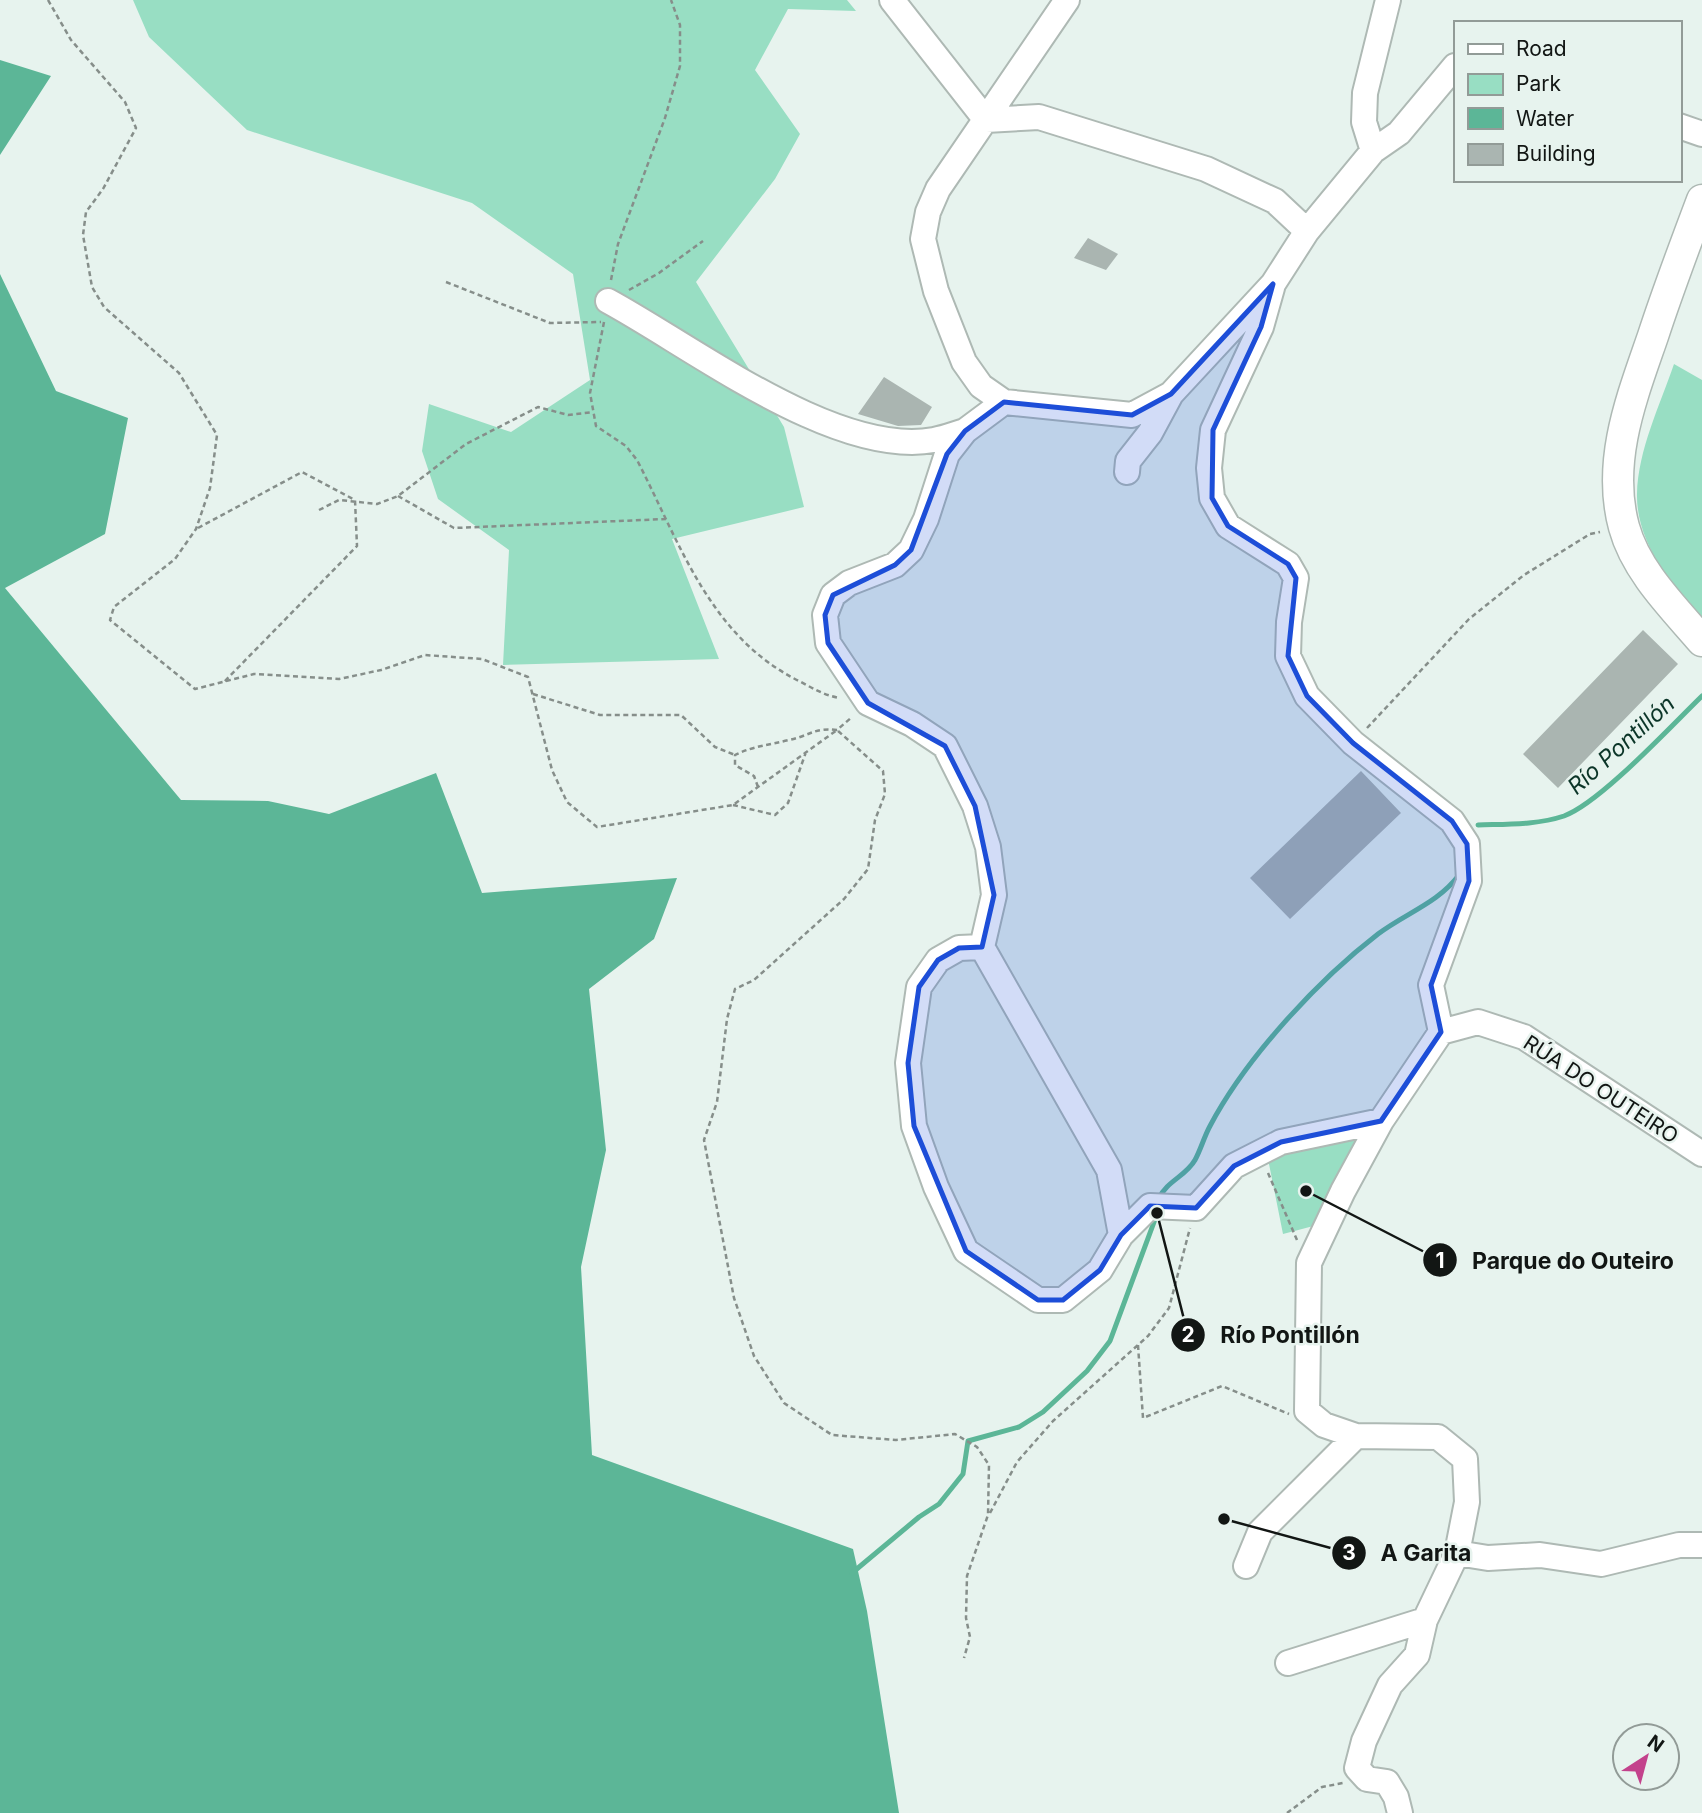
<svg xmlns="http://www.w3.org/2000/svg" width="1702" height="1813" font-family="Inter,sans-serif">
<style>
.green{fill:#98dec3}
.water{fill:#5cb697}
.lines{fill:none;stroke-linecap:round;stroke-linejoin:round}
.stream{stroke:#5cb697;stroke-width:5}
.building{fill:#aab5b1}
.minor-casing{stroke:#aeb9b4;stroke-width:28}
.major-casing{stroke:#aeb9b4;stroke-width:33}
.path{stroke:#868e8a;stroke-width:2.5;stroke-dasharray:5 3.5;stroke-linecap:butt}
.minor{stroke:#fff;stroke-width:24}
.major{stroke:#fff;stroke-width:30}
.marked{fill:#1d4ed8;fill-opacity:0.2;stroke:#1d4ed8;stroke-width:5;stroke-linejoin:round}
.labels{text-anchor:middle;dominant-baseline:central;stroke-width:5;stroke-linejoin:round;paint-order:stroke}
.street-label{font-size:21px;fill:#121614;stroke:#e7f3ee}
.water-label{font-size:23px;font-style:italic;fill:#0b3528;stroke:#e7f3ee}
.leader{fill:none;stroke:#121614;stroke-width:2.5}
.callout-dot{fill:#121614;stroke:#e7f3ee;stroke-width:2.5}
.mark-label{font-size:21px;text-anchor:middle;font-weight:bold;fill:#fff}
.callout-label{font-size:23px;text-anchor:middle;font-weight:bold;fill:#121614;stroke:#e7f3ee;stroke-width:5;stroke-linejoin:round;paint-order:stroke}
</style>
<rect width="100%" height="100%" fill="#e7f3ee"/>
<path class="green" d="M133 0H847L856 11 788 9 755 70 800 134 775 179 696 282 784 427 804 507 672 539 719 659 503 665 509 550 438 499 422 451 429 404 511 432 590 380 573 274 472 203 247 130 149 37Z
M1674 364 1702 380V621C1672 587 1636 542 1637 494 1638 450 1660 405 1674 364Z
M1366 1133 1321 1224 1283 1234 1268 1159Z"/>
<path class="water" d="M0 60 51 76 0 155Z
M0 274 56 391 128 418 105 534 5 588 181 800 268 801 329 814 436 773 482 893 677 878 654 939 589 989 606 1150 581 1267 592 1455 853 1549 867 1611 899 1813H0Z"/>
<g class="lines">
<path class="stream" d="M1478 825C1506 824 1537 825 1564 816 1600 803 1671 726 1702 696
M1159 1198C1167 1181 1186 1176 1195 1160 1201 1149 1204 1137 1210 1126 1246 1058 1317 981 1378 934 1406 913 1438 903 1459 875
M852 1573 919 1517 939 1504 963 1474 968 1441 1019 1427 1043 1412 1087 1371 1110 1341 1157 1214"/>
</g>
<path class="building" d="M1088 238 1118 254 1106 270 1074 258Z
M884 377 932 407 921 425 898 426 858 414Z
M1643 630 1678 664 1558 788 1523 754Z
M1361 771 1401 813 1290 919 1250 878Z"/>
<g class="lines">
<g class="minor-casing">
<path id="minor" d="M892 0 986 120
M1067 0 938 189 928 212 923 239 936 291 964 362 981 386 1004 402 1132 415 1171 394 1273 284 1307 231 1373 151 1399 133 1455 66
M986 120 1039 117 1206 169 1275 201 1307 231
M1679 126 1702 134
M1373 151 1364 122 1365 93 1388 0
M1272 288 1261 327 1213 430 1209 468 1212 498 1228 526 1288 564 1296 578 1289 622 1288 656 1307 696 1353 743 1452 821 1467 844 1469 881 1431 985 1441 1032
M608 301C693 347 836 458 934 440 945 438 955 434 965 431
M1127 472 1128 461 1150 433 1171 394
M982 947 959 948 938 960 919 987 908 1063 914 1126 936 1187 966 1251 1038 1300H1063L1100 1270 1121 1235 1150 1206 1196 1208 1234 1166 1281 1142 1381 1121
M982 947 994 895 988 847 975 806 945 746 912 724 868 703 828 643 825 615 833 595 849 583 895 565 911 550 926 519 947 454 965 431 1004 402
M982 947 1109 1170 1121 1235
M1457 1553 1488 1558 1540 1555 1601 1564 1679 1545H1702
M1246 1566 1260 1532 1356 1436
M1288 1663 1425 1620
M1400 1813 1396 1797 1387 1782 1367 1779 1357 1768 1364 1741 1390 1685 1417 1655 1425 1620 1457 1553 1467 1502 1465 1459 1438 1437 1356 1436 1324 1425 1307 1411 1309 1263 1343 1191 1381 1121 1441 1032 1478 1022 1524 1037 1702 1154"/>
</g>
<g class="major-casing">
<path id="major" d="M1702 200C1685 245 1668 290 1653 336 1632 397 1606 461 1624 527 1636 571 1673 607 1702 641"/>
</g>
<path class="path" d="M48 0 71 40 125 102 136 128 103 189 86 212 83 235 92 287 104 307 179 373 217 435 210 488 196 529 175 559 114 607 110 620 195 689 254 674 339 679 381 670 425 655 482 659 528 677 552 770 567 802 597 827 733 805 837 730 883 771 885 794 875 820 868 869 844 899 754 980 735 989 727 1019 717 1102 704 1140 734 1298 754 1356 784 1403 832 1435 896 1440 955 1434 977 1447 989 1465 988 1515 967 1576 966 1618 970 1637 964 1658
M611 280 618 244 665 118 680 66V25L671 0
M446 282 550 323 601 322
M629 290 659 273 703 241
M604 322 590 393 596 426 626 446 637 460C681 545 710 638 801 682 814 689 826 696 840 698
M398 496 454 528 666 519
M319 510 339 500 377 504 398 496 466 444 538 407 568 415 593 412
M198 528 302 472 355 500 357 546 224 682
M533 694 600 715H681L715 747 735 755
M1367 728 1469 619 1524 575 1590 534 1600 532
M758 787 754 776 735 765V755C753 746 769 745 789 740 809 736 815 727 837 730L852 717
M733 805 775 815 788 803 806 752
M1268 1173 1297 1240
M1138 1345 1143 1418 1222 1386 1289 1414
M990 1513 1017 1462 1053 1421 1148 1336 1169 1308 1190 1228
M1287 1813 1322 1787 1343 1783"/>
<use href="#minor" class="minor"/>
<use href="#major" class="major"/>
</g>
<path class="marked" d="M1273 284 1261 327 1213 430 1212 498 1228 526 1288 564 1296 578 1288 656 1307 696 1353 743 1452 821 1467 844 1469 881 1431 985 1441 1032 1381 1121 1281 1142 1234 1166 1196 1208 1150 1206 1121 1235 1100 1270 1063 1300H1038L966 1251 914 1126 908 1063 919 987 938 960 959 948 982 947 994 895 975 806 945 746 868 703 828 643 825 615 833 595 895 565 911 550 947 454 965 431 1004 402 1132 415 1171 394Z"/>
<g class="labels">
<g class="street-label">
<text transform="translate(1601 1089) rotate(33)">RÚA DO OUTEIRO</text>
</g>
<g class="water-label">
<text transform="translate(1621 745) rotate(-42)">Río Pontillón</text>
</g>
</g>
<path class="leader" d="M1306 1191L1440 1260M1157 1213L1188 1335M1224 1519L1349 1553"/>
<g class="callout-dot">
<circle cx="1306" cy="1191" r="7"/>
<circle cx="1157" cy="1213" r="7"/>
<circle cx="1224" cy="1519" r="7"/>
<circle cx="1440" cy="1260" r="18"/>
<circle cx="1188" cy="1335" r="18"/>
<circle cx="1349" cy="1553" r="18"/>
</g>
<g class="mark-label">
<text x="1440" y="1268">1</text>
<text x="1188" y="1342">2</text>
<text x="1349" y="1560">3</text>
</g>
<g class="callout-label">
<text x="1573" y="1269">Parque do Outeiro</text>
<text x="1290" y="1343">Río Pontillón</text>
<text x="1426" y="1561">A Garita</text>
</g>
<rect x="1454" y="21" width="228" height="161" fill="#e7f3ee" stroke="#929b97" stroke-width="2"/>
<rect x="1468" y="44" width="35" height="10" fill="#ffffff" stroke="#929b97" stroke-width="2"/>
<text x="1516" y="56" font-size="21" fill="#121614">Road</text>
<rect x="1468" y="74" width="35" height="21" fill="#98dec3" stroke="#929b97" stroke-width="2"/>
<text x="1516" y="91" font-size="21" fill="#121614">Park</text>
<rect x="1468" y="108" width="35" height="21" fill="#5cb697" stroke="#929b97" stroke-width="2"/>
<text x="1516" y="126" font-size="21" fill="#121614">Water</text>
<rect x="1468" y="144" width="35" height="21" fill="#aab5b1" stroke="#929b97" stroke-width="2"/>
<text x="1516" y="161" font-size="21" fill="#121614">Building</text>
<g transform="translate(1646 1757) rotate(36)"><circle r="33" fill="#e7f3ee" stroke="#929b97" stroke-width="2"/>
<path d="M0-5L12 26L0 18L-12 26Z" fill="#c3428c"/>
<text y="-10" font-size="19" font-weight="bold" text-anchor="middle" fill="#121614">N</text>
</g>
</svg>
